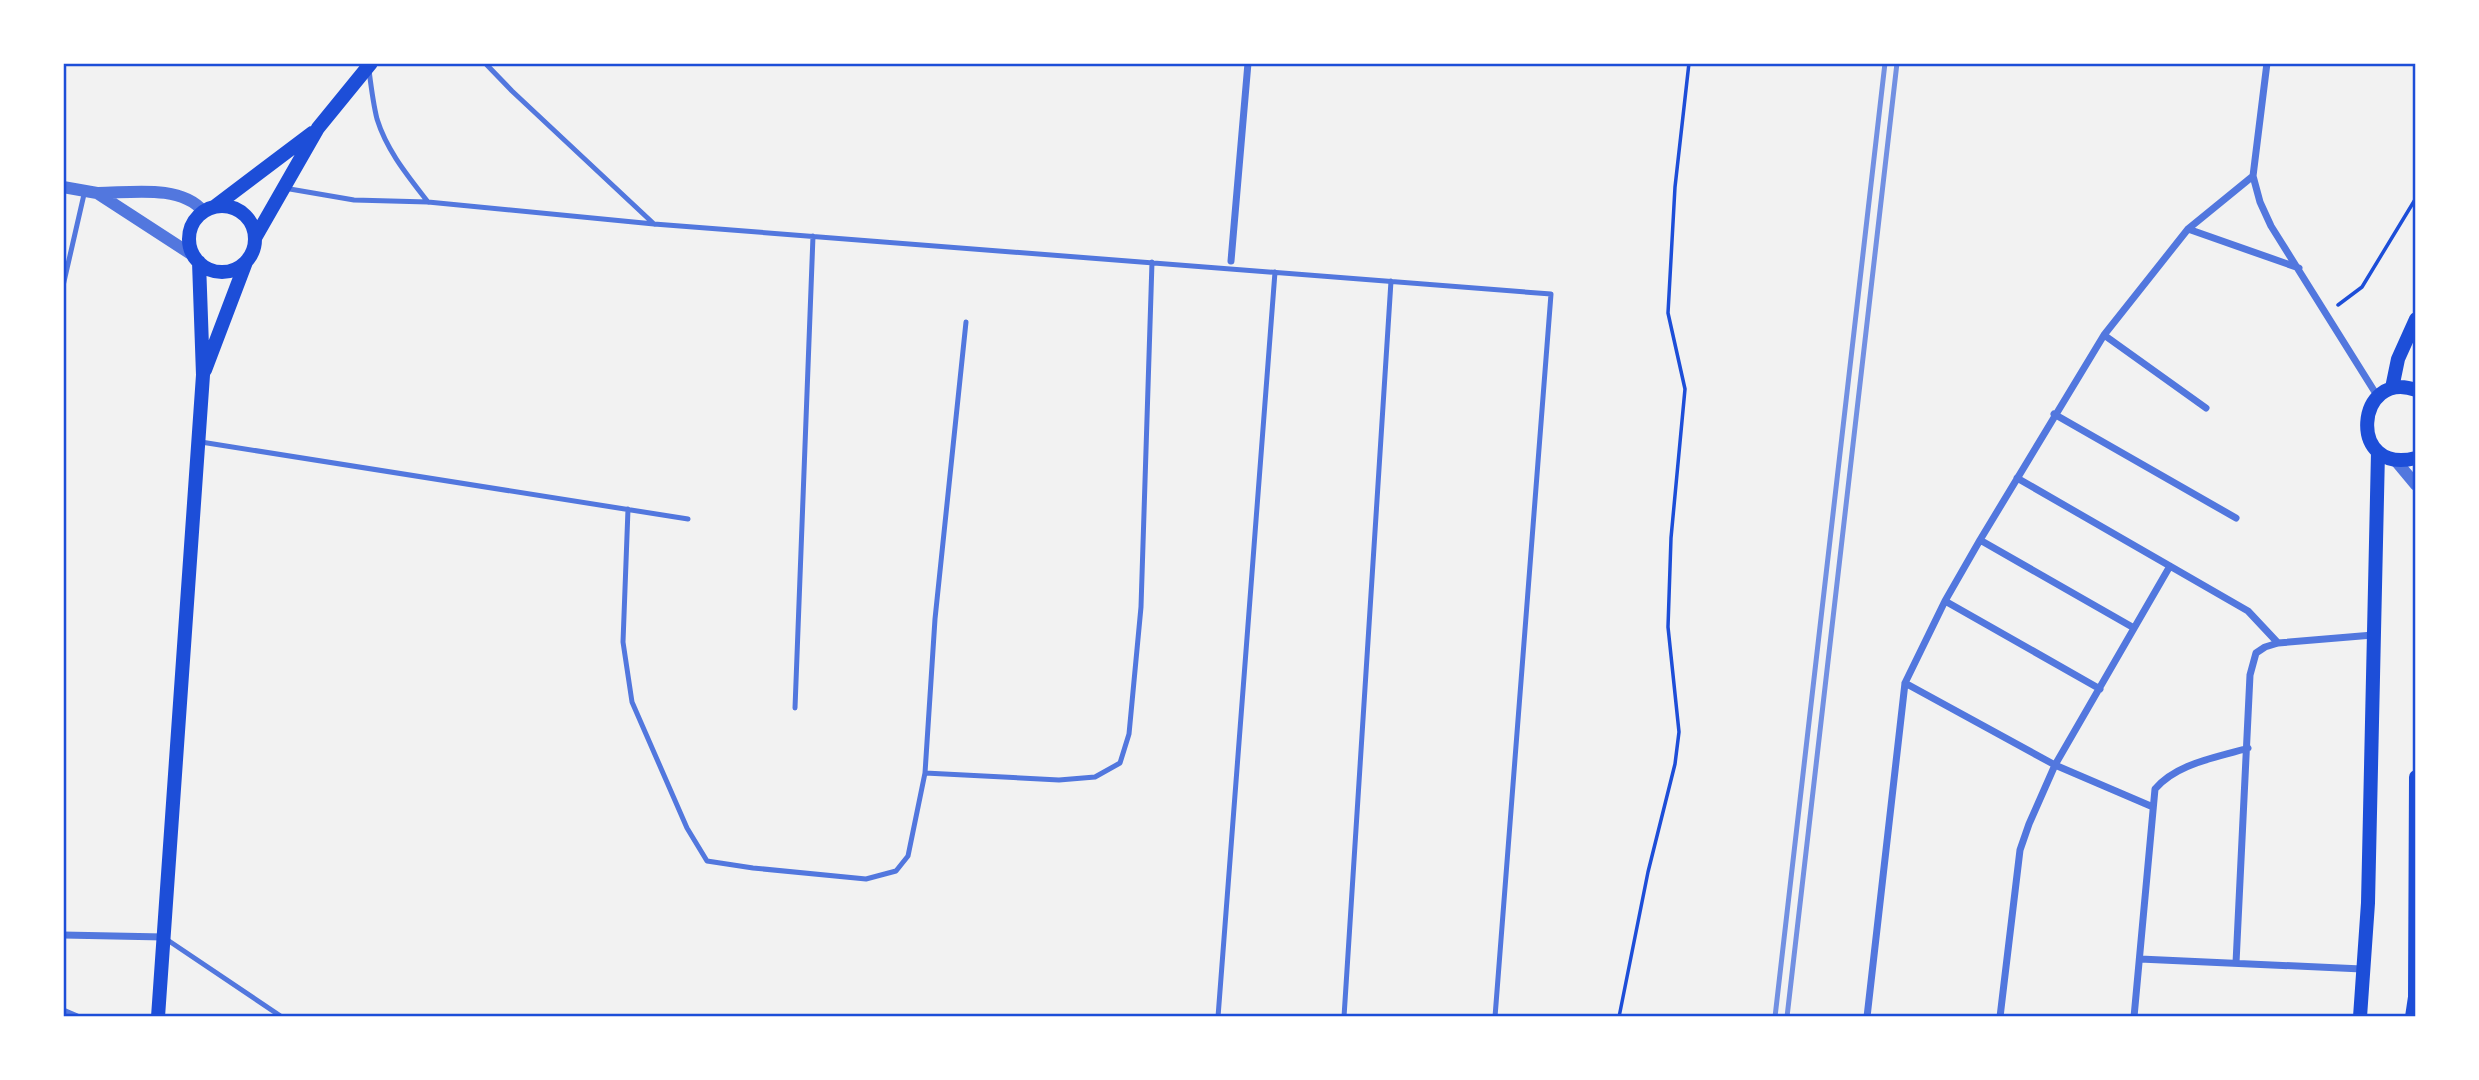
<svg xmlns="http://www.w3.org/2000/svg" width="2479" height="1080" font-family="'IBM Plex Sans',sans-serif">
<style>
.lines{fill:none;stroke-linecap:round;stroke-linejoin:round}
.path{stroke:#1d4ed8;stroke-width:3.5}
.service{stroke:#5277de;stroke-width:5}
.minor{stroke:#5277de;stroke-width:7}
.tertiary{stroke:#5277de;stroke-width:12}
.secondary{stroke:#1d4ed8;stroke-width:14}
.rail{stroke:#7290e2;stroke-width:5}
.neatline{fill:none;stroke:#1d4ed8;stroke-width:2.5}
</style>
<rect width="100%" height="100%" fill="#f2f2f2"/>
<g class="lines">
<path class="path" d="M2338 305 2362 287 2416 198
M1619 1017 1648 872 1675 764 1679 732 1668 627 1671 538 1685 389 1668 313 1675 187 1689 63"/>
<path class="service" d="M485 63 512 91 654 224
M369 70C371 86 373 103 377 119 387 151 408 176 428 202
M284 188 354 200 428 202 654 224 1551 294 1495 1017
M63 286 85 190
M201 442 688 519
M628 509 623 642 632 702 687 828 707 861 753 868 866 879 896 871 908 856 925 773 935 619 966 322
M795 708 813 236
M925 773 1059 780 1095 777 1120 763 1129 734 1141 607 1152 262
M166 939 282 1017
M1218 1017 1275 272
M1344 1017 1391 281"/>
<path class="minor" d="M2267 63 2253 176 2260 202 2271 226 2378 397
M2188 229 2299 268
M1231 261 1248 63
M2104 335 2206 408
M2054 414 2236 518
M2017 478 2248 611 2278 643
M1980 540 2134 628
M1945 601 2100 689
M1905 683 2055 765 2153 807
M63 935 164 937
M2140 959 2362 969
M2236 963 2250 675 2256 653 2265 647 2278 643 2373 635
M63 1011 77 1017
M1867 1017 1905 683 1945 601 1980 540 2104 335 2188 229 2253 176
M2000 1017 2020 850 2029 824 2055 765 2170 566
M2134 1017 2155 789C2177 763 2216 758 2248 748"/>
<path class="tertiary" d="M63 187 97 193 194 256
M98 193C130 193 180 184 203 211
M2396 461 2416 485"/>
<path class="secondary" d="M189 239a33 33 0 1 1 66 0a33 33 0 1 1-66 0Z
M214 207 312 133
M255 238 318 128 371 63
M205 370 246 262
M2392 388 2398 359 2416 319
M2416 390C2356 368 2346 476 2416 458
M158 1017 203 375 199 262
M2360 1017 2368 903 2378 452
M2412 1017 2415 997 2416 777"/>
<path class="rail" d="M1775 1017 1885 63
M1787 1017 1897 63"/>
</g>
<rect width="2479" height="1080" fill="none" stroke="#ffffff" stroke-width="130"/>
<rect x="65" y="65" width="2349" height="950" class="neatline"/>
</svg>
